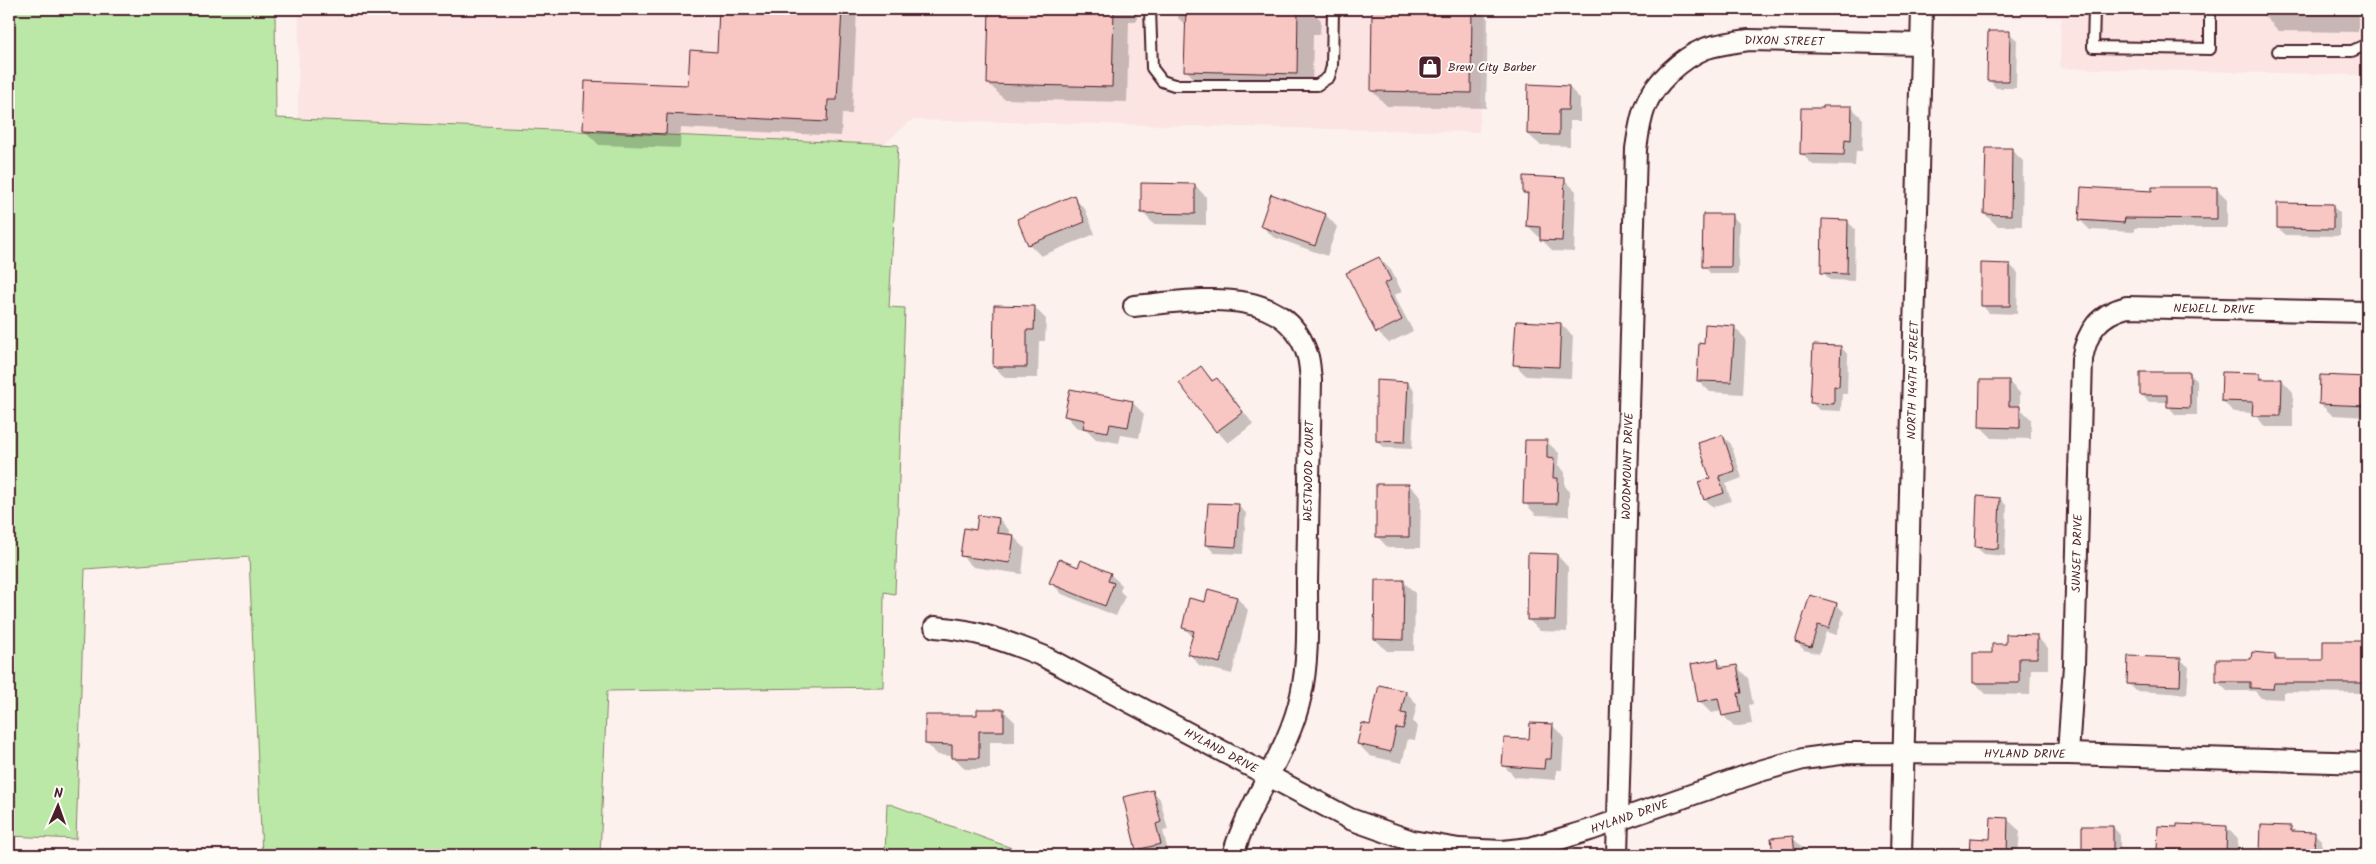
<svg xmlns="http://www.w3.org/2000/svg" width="2376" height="864" font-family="Kalam,sans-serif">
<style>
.built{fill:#fbe4e1}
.green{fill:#bbe8a6;stroke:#828468}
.shadow{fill:#0003}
.building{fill:#f8c7c4;stroke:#4a1f2b}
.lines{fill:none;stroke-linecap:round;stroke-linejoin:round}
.service-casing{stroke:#4a1f2b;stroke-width:14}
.minor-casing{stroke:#4a1f2b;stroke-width:24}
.service{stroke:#fdfcf7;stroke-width:10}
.minor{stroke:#fdfcf7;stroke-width:20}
.labels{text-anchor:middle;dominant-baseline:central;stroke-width:4;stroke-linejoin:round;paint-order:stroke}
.street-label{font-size:12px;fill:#4a1f2b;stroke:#fdfcf7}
.poi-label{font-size:12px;fill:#4a1f2b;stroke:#fdfcf7;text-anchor:start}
</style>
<rect width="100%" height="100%" fill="#fcf1ed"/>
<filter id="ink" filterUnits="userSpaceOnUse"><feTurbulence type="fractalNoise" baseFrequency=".02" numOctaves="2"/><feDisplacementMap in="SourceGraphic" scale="10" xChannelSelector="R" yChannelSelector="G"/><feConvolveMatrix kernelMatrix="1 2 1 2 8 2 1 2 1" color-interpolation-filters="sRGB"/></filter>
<g filter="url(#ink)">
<path class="built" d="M299 9H1486L1479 132 912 120 884 144 298 119Z
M1949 9H2367V75L2060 68 2061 18 1949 17Z"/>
<path class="green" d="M9 9H275L276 118 898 145 889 307 905 308 895 594 884 592 883 687 607 691 600 855H262L249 557 85 569 76 839 9 836Z
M887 803 1031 855H885Z"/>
<path class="shadow" d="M720 9H857L852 114H842L841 136 681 128 680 148 599 145 584 130 689 86 718 53Z
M990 9H1137V21H1129L1127 102 1004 99 988 83Z
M1179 9H1310L1321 20 1320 34H1313L1312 89 1201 86 1186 70 1187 26 1178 18Z
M1373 9H1480L1488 19 1486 108 1387 106 1372 91Z
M2263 9H2358V32L2279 31 2263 15Z
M2009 33 2017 40 2016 88H1996L1989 80Z
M1569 87 1580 99V121H1570V146L1540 145 1528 134Z
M1851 107 1863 119 1862 151H1856L1855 166 1813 165 1801 153Z
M2011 149 2023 161 2022 226H1997L1985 214Z
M1564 179 1576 191 1574 252 1553 251 1528 226 1529 197 1524 193Z
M1195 185 1206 197V225L1154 224 1142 212Z
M2217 189 2227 199V228H2134V232L2090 230 2080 220 2153 192Z
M1272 196 1326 215 1337 227 1327 256 1273 237 1261 225Z
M1073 197 1085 209 1095 234 1041 256 1029 244Z
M2332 206 2340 213V236L2286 235 2278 228Z
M1731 215 1739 223 1738 274H1711L1704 266Z
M1847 221 1855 229 1854 281 1830 280 1823 272Z
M1379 258 1391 270 1402 292 1394 295 1413 331 1389 343 1377 332Z
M2010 265 2018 273 2017 314 1989 313 1982 305Z
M1034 307 1046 319 1045 341H1039L1038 378H1005L994 366Z
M1561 324 1573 336 1571 378 1526 376 1515 364Z
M1734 327 1746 339 1743 394 1710 392 1698 380 1705 345Z
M1841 347 1848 355 1847 394H1842L1841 411 1819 410 1811 402Z
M1201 368 1214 381 1217 379 1228 391 1253 424 1228 443 1217 431 1180 384Z
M2189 373 2197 381V415H2176L2169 407 2168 402H2149L2141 394Z
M2260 374 2265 380H2282L2293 392V427H2265L2254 413 2234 412 2222 401Z
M2321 376 2367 378V417L2332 415 2320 404Z
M2009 382 2020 393V408L2031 419V439L1992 438 1981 427Z
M1408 383 1415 391 1412 449 1385 448 1377 441Z
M1132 402 1144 414 1139 438 1121 435 1119 443 1096 439 1087 430 1077 428 1066 416Z
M1723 436 1731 444 1742 478 1726 484 1731 501 1713 507 1705 499Z
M1547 442 1559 453 1558 465 1565 472V486L1569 491V516L1536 515 1525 503Z
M1409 485 1421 497 1420 548H1388L1377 536Z
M2000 499 2007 506 2005 556 1984 554 1976 547Z
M1238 506 1246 513 1243 554 1214 553 1207 545Z
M999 519 1010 531V536L1014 537 1025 548 1022 574 973 567 961 555 977 531Z
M1557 555 1568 567 1567 632 1540 631 1528 619Z
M1078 569 1110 574 1122 585 1120 591 1125 596 1116 616 1062 594 1051 582Z
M1403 581 1415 593 1414 651H1387L1375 639Z
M1237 598 1248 610 1232 674 1200 666 1189 654 1193 637 1183 627 1206 604Z
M1836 604 1844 612 1837 635 1826 632 1819 654 1804 650 1796 642Z
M2037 637 2048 648V669H2031L2030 695 1986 694 1974 682 1993 655 2007 645Z
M2325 642 2367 643V693L2283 692V699L2261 698 2255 691H2227L2217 681 2252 660 2275 655 2281 661 2325 662Z
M1717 660 1725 668 1736 666 1748 678 1753 704 1749 705 1752 724 1734 727 1723 715 1722 711 1711 713 1699 701Z
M2181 660 2189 667 2187 694 2136 691 2128 683Z
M1406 692 1417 704 1413 722 1418 727 1415 740 1408 739 1402 763 1370 756 1358 744 1371 727Z
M1004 711 1015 722V742H990V769H965L953 756 938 755 926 744 978 716Z
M1552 725 1564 737 1562 770H1556V780L1515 777 1504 766 1530 740Z
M1153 791 1160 799 1168 830 1163 831 1168 851 1143 855 1137 849Z
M2008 820 2020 831 2018 855H1971V840L1991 841Z
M2083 827H2113L2120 835V855H2083Z
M2226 827 2238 839 2237 855H2165L2159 849Z
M2290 827 2296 833H2314L2322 841 2321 855H2264L2261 852Z
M1792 837 1804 849 1805 855H1775L1773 839Z"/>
<path class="building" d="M719 9H842L837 100H828L827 122 667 114 666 134 583 130 585 81 688 85 690 50 717 52Z
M989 9H1114L1112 87 987 84Z
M1186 9H1298L1297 74 1184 71Z
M1372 9H1472L1471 93 1371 91Z
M1988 31H2010L2009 81H1987Z
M1528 84 1569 86 1568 110H1559V135L1527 134Z
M1823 106H1852L1851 140 1845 139 1844 155 1800 154 1801 108H1823Z
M1986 148H2012L2011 215 1984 214Z
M1523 176 1565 178 1562 241 1540 240V227L1526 226 1528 193H1523Z
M1141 183 1195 184V214L1141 213Z
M2081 187 2152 191V187H2217V219L2125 218 2124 223 2079 220Z
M1271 194 1326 214 1315 246 1260 226Z
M1074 195 1085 222 1028 245 1017 219Z
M2277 203 2333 204V229L2277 228Z
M1703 214H1732L1731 267H1702Z
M1822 219 1848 220 1847 274 1821 273Z
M1379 257 1391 280 1384 284 1402 320 1376 333 1346 273Z
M1981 263 2010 264V306H1981Z
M994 305 1035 306 1034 330H1027V367H993Z
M1516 321 1561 323 1559 367 1513 365Z
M1705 324 1735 326 1731 382 1697 381 1699 343 1704 344Z
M1813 345 1841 346 1839 387 1834 386V404L1810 403Z
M1201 366 1212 381 1217 378 1243 412 1216 432 1179 383Z
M2140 372H2190V408L2167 407V395H2140Z
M2222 372 2260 373V379H2282L2281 416H2252L2253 402 2221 401Z
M2320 375 2367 377V406L2319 404Z
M1376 380 1408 382 1405 442 1376 441Z
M1980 380H2009V406H2020V428L1979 427Z
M1070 389 1133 401 1128 427 1110 424 1108 432 1083 428 1085 420 1064 416Z
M1723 435 1735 471 1719 476 1724 493 1704 500 1698 482 1710 478 1698 443Z
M1525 440H1547V458L1554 459 1553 478H1558L1557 504H1523Z
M1376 484H1409V537H1376Z
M1977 496 2000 498 1998 549 1975 547Z
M1208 503 1239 504 1236 547 1205 545Z
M978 515 999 518 997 533 1014 535 1010 563 960 556 964 528 976 530Z
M1528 553 1557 554 1555 620H1527Z
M1059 559 1078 567 1081 560 1111 573 1108 581 1114 583 1105 606 1049 583Z
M1375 580H1404L1403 640 1374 639Z
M1208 589 1237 597 1220 663 1187 654 1194 631 1182 628 1189 598 1205 602Z
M1810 595 1837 603 1829 628 1818 625 1811 647 1795 642Z
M2006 634 2037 635V658H2019V683H1973V653H1992V644H2006Z
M2323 641H2367V683H2274L2273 689 2250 688V682H2216V659H2251L2252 652 2275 654V660H2323Z
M2128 656 2181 658 2180 686 2127 684Z
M1718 659 1719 668 1737 665 1742 693H1738L1741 712 1722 716 1718 698 1698 702 1691 664Z
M1379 685 1406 691 1401 713 1407 714 1403 729 1396 728 1391 752 1357 744 1362 723 1370 725Z
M977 709H1004V731H979V758H952V745L925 744V715H977Z
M1530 723 1553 724 1551 759H1545L1544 769 1502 766 1504 738 1529 739Z
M1153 790 1161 822 1156 824 1161 844 1136 850 1123 797Z
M1991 817 2008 818 2007 855H1969L1970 838 1990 839Z
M2177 824 2227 826 2226 855H2177V850H2157L2158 826 2177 827Z
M2261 825 2291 826V831L2315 832 2314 854 2260 853Z
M2082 826H2113V855H2082Z
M1793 836 1795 855H1773L1771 838Z"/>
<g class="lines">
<g class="service-casing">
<path id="service" d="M1150 9 1152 68 1162 81 1174 85H1317L1329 77 1332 66 1333 9
M2094 9 2093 47 2210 49V9
M2278 51H2352L2367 44"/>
</g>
<g class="minor-casing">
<g id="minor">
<path d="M1134 306C1193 301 1287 281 1308 357 1310 365 1310 373 1311 380 1310 447 1308 515 1307 582 1307 618 1309 659 1301 695 1289 753 1249 799 1233 855"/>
<path id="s1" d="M935 627C976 630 1006 641 1043 656L1350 819 1412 841 1459 849 1503 851 1530 848 1590 830 1760 771 1803 759 1848 753 2068 754 2367 763"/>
<path id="s2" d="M2068 754 2074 665 2082 359C2087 331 2099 314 2127 307L2367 312"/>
<path id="s3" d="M1617 855 1636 149C1638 135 1640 120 1645 107 1654 83 1681 59 1704 49 1718 44 1734 42 1749 40L1922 44"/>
<path id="s4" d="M1901 855 1922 9"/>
</g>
</g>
<use href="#service" class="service"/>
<use href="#minor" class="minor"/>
</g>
</g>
<defs>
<g id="shop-square" transform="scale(1.25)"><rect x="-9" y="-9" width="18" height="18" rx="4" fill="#4a1f2b" stroke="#fdfcf7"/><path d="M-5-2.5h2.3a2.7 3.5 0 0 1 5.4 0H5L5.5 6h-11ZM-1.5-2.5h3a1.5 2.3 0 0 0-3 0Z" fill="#fff"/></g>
</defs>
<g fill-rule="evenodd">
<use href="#shop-square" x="1430" y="67"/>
</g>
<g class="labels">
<g class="street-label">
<text stroke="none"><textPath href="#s3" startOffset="915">DIXON STREET</textPath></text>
<text stroke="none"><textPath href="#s2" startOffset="556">NEWELL DRIVE</textPath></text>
<text stroke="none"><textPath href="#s4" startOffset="475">NORTH 144TH STREET</textPath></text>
<text stroke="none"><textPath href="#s3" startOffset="389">WOODMOUNT DRIVE</textPath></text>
<text transform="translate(1309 471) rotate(-89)">WESTWOOD COURT</text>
<text stroke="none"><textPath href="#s2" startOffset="201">SUNSET DRIVE</textPath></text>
<text stroke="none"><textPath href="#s1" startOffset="314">HYLAND DRIVE</textPath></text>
<text stroke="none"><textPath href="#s1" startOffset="1154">HYLAND DRIVE</textPath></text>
<text stroke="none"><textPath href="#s1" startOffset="749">HYLAND DRIVE</textPath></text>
</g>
<g class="poi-label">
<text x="1448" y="67">Brew City Barber</text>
</g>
</g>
<rect width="2376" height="864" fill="none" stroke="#fdfcf7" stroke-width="30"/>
<rect x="15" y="15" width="2346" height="834" fill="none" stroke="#4a1f2b" stroke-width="2" filter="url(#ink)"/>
<g transform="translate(58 806) rotate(2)" stroke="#fdfcf7" stroke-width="4" paint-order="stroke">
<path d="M0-4L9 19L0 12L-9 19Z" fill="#4a1f2b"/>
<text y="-8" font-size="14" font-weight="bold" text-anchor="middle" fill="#4a1f2b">N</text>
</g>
</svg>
